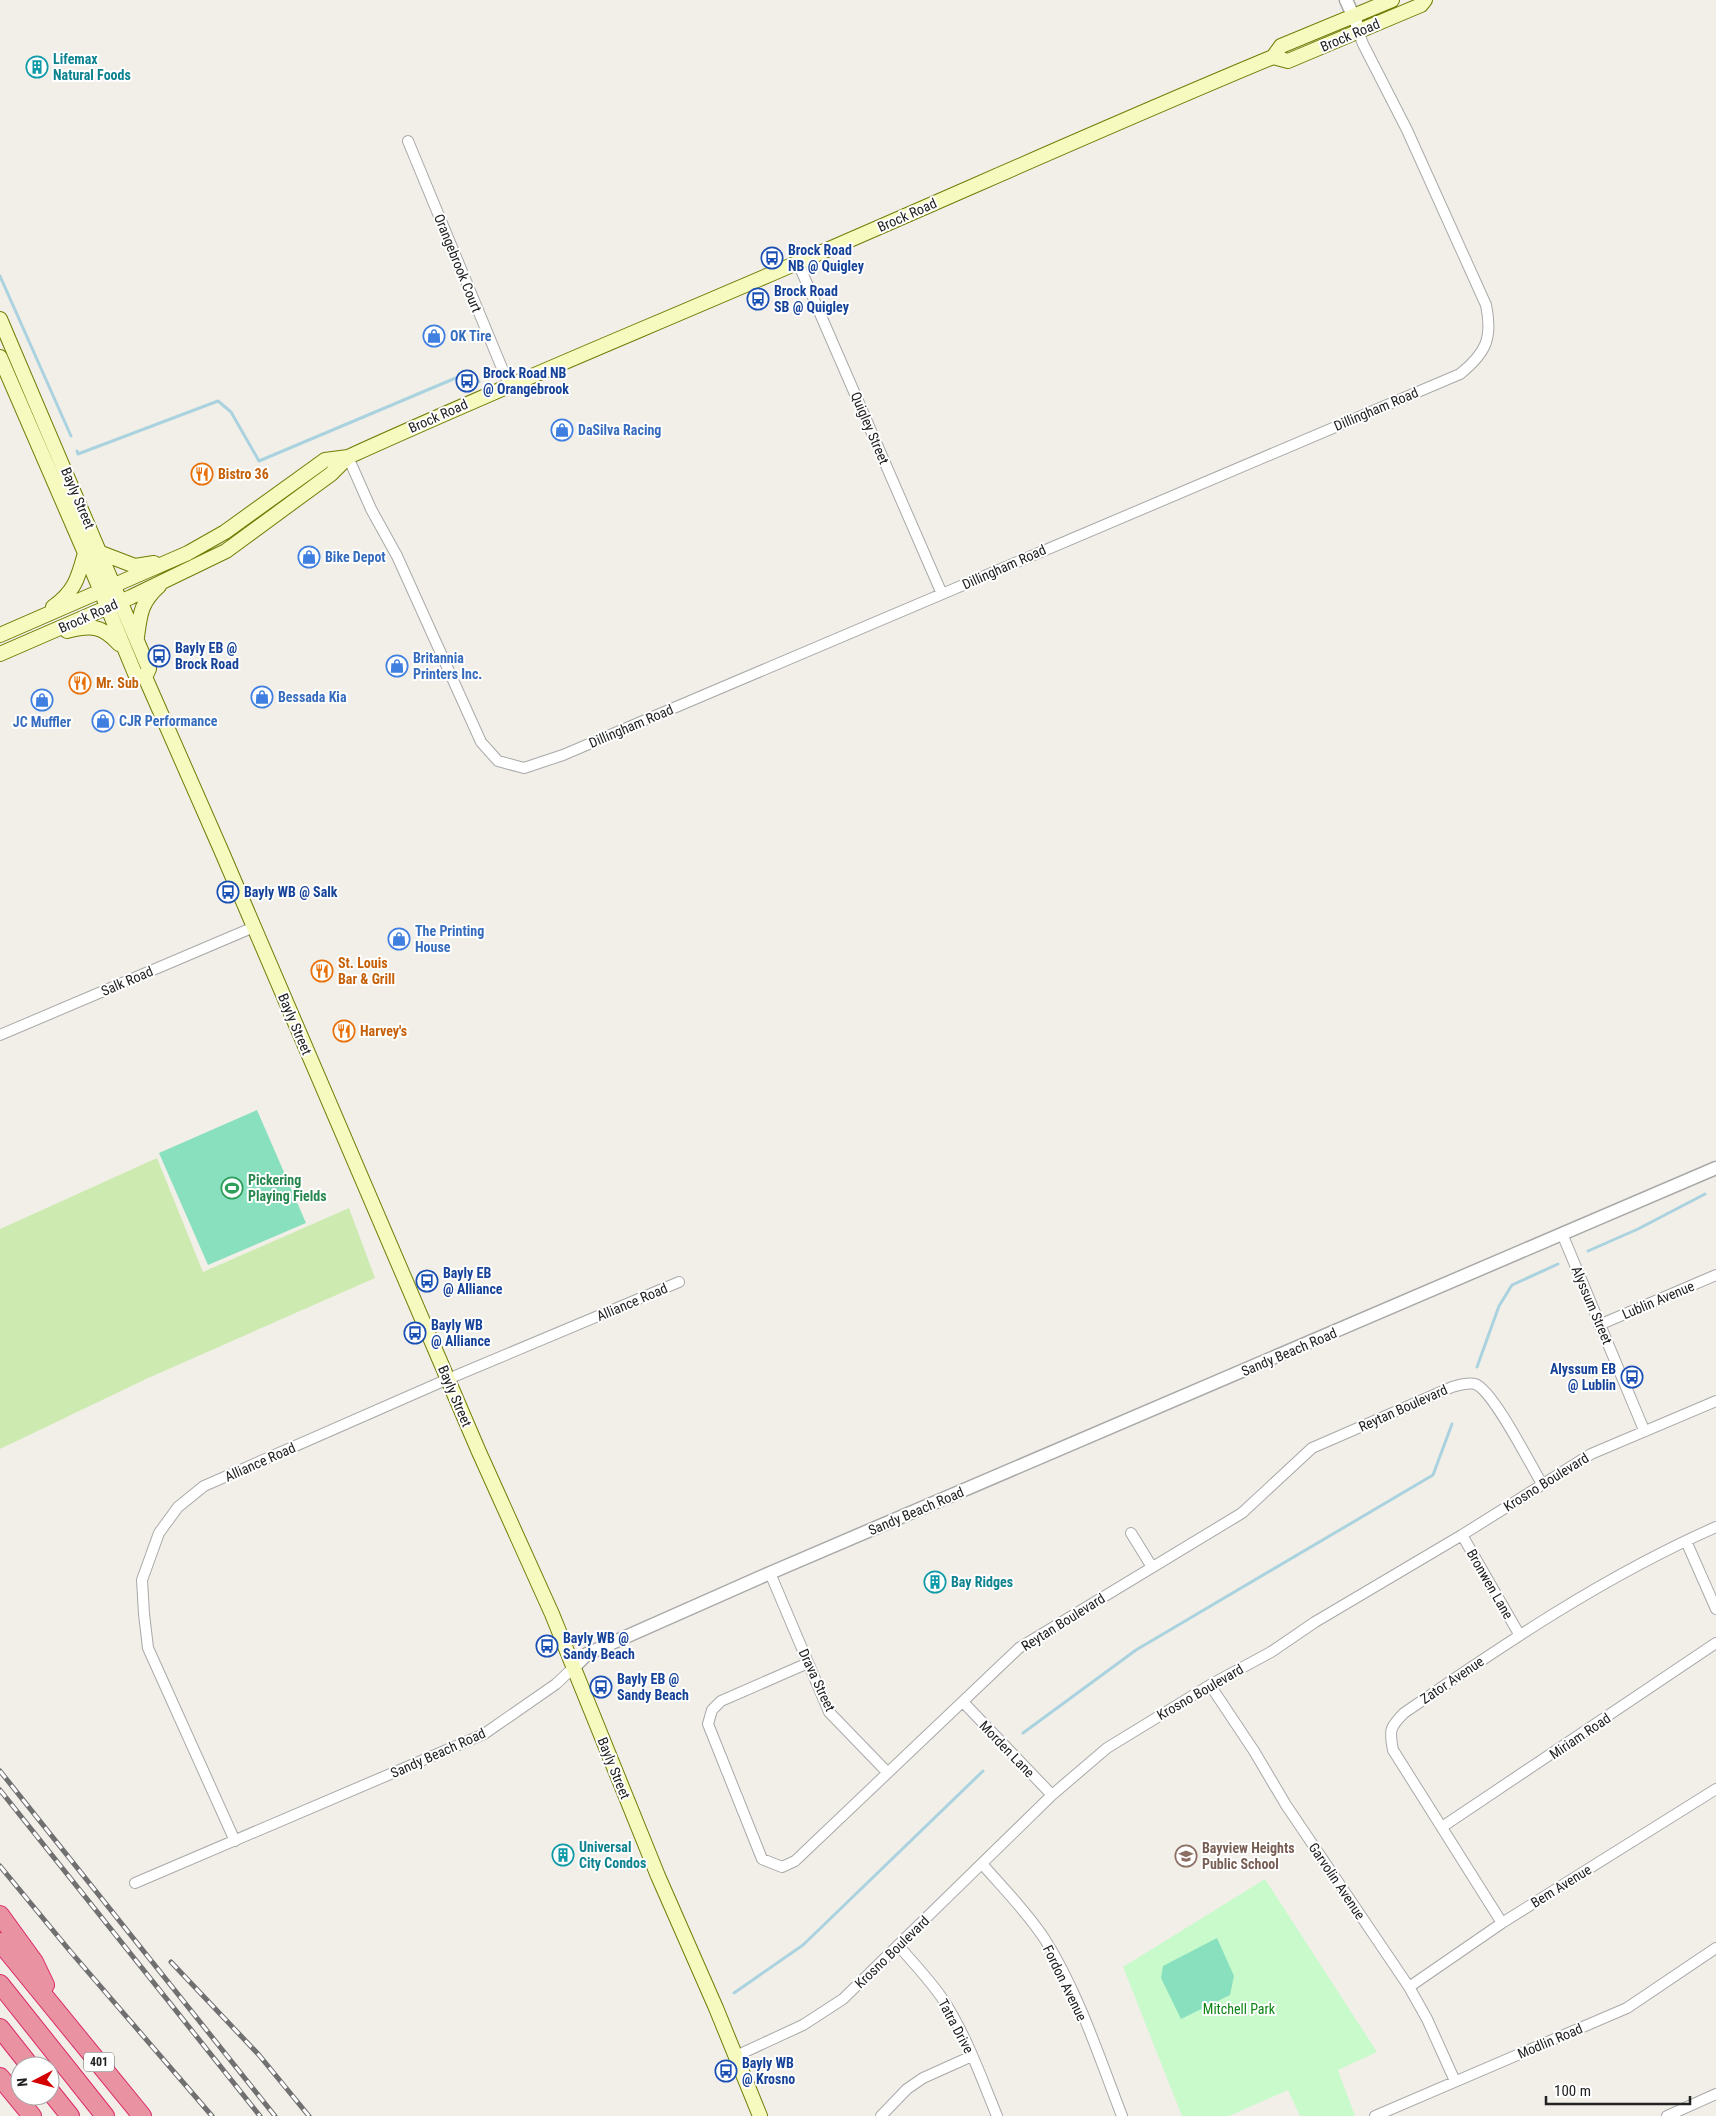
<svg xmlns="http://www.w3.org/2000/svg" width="1716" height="2116" font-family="'Roboto Condensed',sans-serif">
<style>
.grass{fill:#cdebb0}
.park{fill:#c8facc}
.pitch{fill:#88e0be}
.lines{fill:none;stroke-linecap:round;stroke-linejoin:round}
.stream{stroke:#aad3df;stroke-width:3}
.minor-casing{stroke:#a9a9a9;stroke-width:12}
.tertiary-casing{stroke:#a9a9a9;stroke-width:15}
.secondary-casing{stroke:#707d05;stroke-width:16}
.motorway-casing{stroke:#dc2a67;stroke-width:20}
.minor{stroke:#fff;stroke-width:10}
.tertiary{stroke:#fff;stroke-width:12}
.secondary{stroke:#f7fabf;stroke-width:14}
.motorway{stroke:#e892a2;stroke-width:18}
.rail-casing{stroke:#707070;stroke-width:5}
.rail{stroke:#fff;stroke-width:3;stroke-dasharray:9;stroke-linecap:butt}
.labels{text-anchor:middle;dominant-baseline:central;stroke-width:4;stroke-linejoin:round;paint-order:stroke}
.shield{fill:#fff;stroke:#646464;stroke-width:1}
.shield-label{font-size:12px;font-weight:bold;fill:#222}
.street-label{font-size:14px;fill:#222;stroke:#fff}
.culture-label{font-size:14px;font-weight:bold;fill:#0d838f;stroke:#fff;text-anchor:start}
.transit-label{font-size:14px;font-weight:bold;fill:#164399;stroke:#fff;text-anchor:start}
.shop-label{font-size:14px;font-weight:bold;fill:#366cbe;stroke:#fff;text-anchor:start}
.food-label{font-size:14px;font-weight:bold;fill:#c56008;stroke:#fff;text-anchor:start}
.leisure-label{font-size:14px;font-weight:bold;fill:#27864d;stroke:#fff;text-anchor:start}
.education-label{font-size:14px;font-weight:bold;fill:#785e54;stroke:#fff;text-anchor:start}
.park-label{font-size:14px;fill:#0c8416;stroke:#fff}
</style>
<rect width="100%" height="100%" fill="#f2efe9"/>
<path class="grass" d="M157 1158 203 1272 349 1208 375 1278 146 1379 0 1449V1229Z"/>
<path class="park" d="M1265 1879 1377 2052 1338 2070 1355 2116H1300L1288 2090 1229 2116H1182L1123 1967Z"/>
<path class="pitch" d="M257 1110 306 1223 208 1265 159 1153Z
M1217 1938 1234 1976 1230 1995 1181 2019 1161 1978 1163 1966Z"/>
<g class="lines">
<path class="stream" d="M0 276 71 436
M77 451 78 454 218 401 231 412 259 461 470 372 479 382
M1588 1251 1638 1229 1705 1194
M1477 1367 1499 1306 1512 1285 1558 1264
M1023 1733 1136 1650 1433 1475 1452 1424
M734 1993 803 1945 983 1771"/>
<g class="minor-casing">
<path id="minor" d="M408 141 509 385
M798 263 942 594
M348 457 371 509 397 556 481 742 498 761 524 768 563 755 1460 374C1486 353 1493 338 1486 305L1407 130 1363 44 1356 25
M0 1035 254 927
M1563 1236 1644 1430
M1599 1325 1716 1275
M1131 1533 1152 1567
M1462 1535 1519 1634
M1686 1541 1716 1609
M770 1573 829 1712 887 1772
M808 1663 721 1701 712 1710 708 1724 762 1859 782 1867 795 1861 1019 1648 1242 1513 1312 1448 1452 1387C1459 1385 1468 1382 1475 1384 1493 1390 1530 1464 1542 1484
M1210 1685 1254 1751 1286 1805 1409 1987 1427 2019 1455 2081
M963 1702 1052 1795
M1442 1827 1716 1643
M235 1841 148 1648 144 1614 142 1580 159 1533 178 1507 204 1486 448 1379 679 1282
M983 1865C1004 1889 1026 1911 1044 1938 1077 1989 1100 2059 1122 2116
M135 1883 484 1734 556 1684 574 1667
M1502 1923 1393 1750C1389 1730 1390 1727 1404 1713 1506 1643 1603 1577 1716 1527
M898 1945C914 1964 931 1981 944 2001 967 2037 981 2077 997 2116
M1409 1987 1502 1923 1716 1789
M736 2056 803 2025 843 1999 1052 1795 1107 1748 1210 1685 1271 1652 1315 1622 1462 1535 1591 1454 1716 1401
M881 2116 907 2089 923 2078 972 2056
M1375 2116 1627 2008 1716 1948
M1667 2116 1716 2094"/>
</g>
<g class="tertiary-casing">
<path id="tertiary" d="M1346 0 1356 22
M574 1667 587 1654 770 1573 1716 1168"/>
</g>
<g class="secondary-casing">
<path id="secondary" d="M1273 57 1288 61 1421 5 1425 0
M0 319 149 669 145 677
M0 357 85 553 136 676 145 677
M101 553 135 566 154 563
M53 607C75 591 78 578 85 553
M67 631C91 625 102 625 119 644
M0 635 188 553 225 532 325 460 348 457C497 389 649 327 799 262 957 194 1114 123 1273 57L1281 46 1392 0
M137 637C140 614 141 602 159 586
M0 654 131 597 226 551 331 474 348 457
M145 677 221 850 479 1452 552 1614 658 1876 716 2008 760 2116"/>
</g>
<g class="motorway-casing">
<path id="motorway" d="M0 1915 34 1962 45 1985
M0 1942 142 2116
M0 1984 105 2116
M0 2028 30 2066
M0 2077 32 2116
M50 2091 70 2116"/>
</g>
<use href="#minor" class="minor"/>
<use href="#tertiary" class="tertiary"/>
<use href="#secondary" class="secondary"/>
<use href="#motorway" class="motorway"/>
<g class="rail-casing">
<path id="rail" d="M0 1771 275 2116
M0 1790 260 2116
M0 1866 70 1951 212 2116
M171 1962 259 2055 309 2116"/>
</g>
<use href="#rail" class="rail"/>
</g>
<defs>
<g id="building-ring" transform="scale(1.125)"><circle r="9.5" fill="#fff" stroke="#0f9aa8" stroke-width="1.5"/><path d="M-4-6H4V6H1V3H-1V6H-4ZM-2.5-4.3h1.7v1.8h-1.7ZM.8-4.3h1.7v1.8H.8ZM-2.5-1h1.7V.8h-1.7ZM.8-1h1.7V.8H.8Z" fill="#0f9aa8"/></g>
<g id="bus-ring" transform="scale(1.125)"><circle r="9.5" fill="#fff" stroke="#1a4fb4" stroke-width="1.5"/><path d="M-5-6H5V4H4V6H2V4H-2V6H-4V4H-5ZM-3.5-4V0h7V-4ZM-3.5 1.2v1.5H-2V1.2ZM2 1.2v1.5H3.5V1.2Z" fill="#1a4fb4"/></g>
<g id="shop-ring" transform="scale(1.125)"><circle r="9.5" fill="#fff" stroke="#3f7fe0" stroke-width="1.5"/><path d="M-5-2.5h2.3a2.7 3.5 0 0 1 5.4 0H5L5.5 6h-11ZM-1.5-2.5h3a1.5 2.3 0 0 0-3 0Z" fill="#3f7fe0"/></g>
<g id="restaurant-ring" transform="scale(1.125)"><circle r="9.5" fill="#fff" stroke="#e8710a" stroke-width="1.5"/><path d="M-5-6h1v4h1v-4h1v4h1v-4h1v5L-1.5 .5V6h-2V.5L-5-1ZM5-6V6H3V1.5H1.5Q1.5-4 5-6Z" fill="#e8710a"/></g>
<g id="stadium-ring" transform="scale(1.125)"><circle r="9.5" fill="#fff" stroke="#2e9e5b" stroke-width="1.5"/><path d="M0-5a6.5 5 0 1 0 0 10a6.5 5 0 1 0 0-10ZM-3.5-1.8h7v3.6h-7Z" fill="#2e9e5b"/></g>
<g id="school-ring" transform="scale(1.125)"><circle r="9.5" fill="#fff" stroke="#8d6e63" stroke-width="1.5"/><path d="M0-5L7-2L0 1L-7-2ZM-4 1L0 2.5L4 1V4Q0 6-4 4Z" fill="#8d6e63"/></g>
</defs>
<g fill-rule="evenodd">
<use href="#building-ring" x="37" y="67"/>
<use href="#bus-ring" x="772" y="258"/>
<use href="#bus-ring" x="758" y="299"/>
<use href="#shop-ring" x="434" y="336"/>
<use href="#bus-ring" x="467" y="381"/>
<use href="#shop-ring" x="562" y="430"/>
<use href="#restaurant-ring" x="202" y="474"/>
<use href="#shop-ring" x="309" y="557"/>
<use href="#bus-ring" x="159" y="656"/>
<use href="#shop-ring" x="397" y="666"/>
<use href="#restaurant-ring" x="80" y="683"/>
<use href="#shop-ring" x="262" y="697"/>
<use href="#shop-ring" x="42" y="700"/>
<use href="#shop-ring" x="103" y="721"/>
<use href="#bus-ring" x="228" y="892"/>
<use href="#shop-ring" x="399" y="939"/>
<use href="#restaurant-ring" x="322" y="971"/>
<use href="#restaurant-ring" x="344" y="1031"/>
<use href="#stadium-ring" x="232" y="1188"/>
<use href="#bus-ring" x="427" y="1281"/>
<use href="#bus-ring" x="415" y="1333"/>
<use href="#bus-ring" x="1632" y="1377"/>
<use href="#building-ring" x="935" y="1582"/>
<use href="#bus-ring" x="547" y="1646"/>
<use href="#bus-ring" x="601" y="1687"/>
<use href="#building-ring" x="563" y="1855"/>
<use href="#school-ring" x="1186" y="1856"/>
<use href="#bus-ring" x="726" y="2071"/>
</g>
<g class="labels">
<rect class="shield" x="84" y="2052.5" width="30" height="19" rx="4"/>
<g class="shield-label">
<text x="99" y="2062">401</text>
</g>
<g class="street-label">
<text transform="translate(1350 35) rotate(-23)">Brock Road</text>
<text transform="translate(907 215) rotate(-24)">Brock Road</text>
<text transform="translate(458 263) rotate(68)">Orangebrook Court</text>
<text transform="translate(1376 409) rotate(-23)">Dillingham Road</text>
<text transform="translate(438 416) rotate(-24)">Brock Road</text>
<text transform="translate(870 428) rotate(67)">Quigley Street</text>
<text transform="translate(78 498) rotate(67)">Bayly Street</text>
<text transform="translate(1004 567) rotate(-24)">Dillingham Road</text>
<text transform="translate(88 616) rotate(-24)">Brock Road</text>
<text transform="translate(631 726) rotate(-23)">Dillingham Road</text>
<text transform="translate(127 981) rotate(-23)">Salk Road</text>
<text transform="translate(295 1024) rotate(67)">Bayly Street</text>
<text transform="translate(1658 1300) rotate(-23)">Lublin Avenue</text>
<text transform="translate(632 1302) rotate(-23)">Alliance Road</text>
<text transform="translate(1592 1305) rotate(67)">Alyssum Street</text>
<text transform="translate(1289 1352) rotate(-23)">Sandy Beach Road</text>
<text transform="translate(455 1396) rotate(67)">Bayly Street</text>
<text transform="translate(1403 1408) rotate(-24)">Reytan Boulevard</text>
<text transform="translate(260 1462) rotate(-24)">Alliance Road</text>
<text transform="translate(1546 1482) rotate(-32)">Krosno Boulevard</text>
<text transform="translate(916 1511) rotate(-23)">Sandy Beach Road</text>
<text transform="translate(1490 1584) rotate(60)">Bronwen Lane</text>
<text transform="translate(1063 1622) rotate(-32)">Reytan Boulevard</text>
<text transform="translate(817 1680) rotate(65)">Drava Street</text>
<text transform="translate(1452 1680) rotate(-34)">Zator Avenue</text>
<text transform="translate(1200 1692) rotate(-30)">Krosno Boulevard</text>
<text transform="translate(1580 1736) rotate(-34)">Miriam Road</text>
<text transform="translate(1007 1749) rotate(46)">Morden Lane</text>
<text transform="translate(438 1753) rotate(-24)">Sandy Beach Road</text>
<text transform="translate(614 1768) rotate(68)">Bayly Street</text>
<text transform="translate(1337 1881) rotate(56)">Garvolin Avenue</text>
<text transform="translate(1561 1886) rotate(-32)">Bem Avenue</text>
<text transform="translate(892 1952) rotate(-44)">Krosno Boulevard</text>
<text transform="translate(1065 1983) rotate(64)">Fordon Avenue</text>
<text transform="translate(956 2026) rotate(62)">Tatra Drive</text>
<text transform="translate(1550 2041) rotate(-23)">Modlin Road</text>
</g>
<g class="culture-label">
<text x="53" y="59">Lifemax<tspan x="53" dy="16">Natural Foods</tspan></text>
<text x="951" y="1582">Bay Ridges</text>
<text x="579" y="1847">Universal<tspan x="579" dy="16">City Condos</tspan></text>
</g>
<g class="transit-label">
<text x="788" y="250">Brock Road<tspan x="788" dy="16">NB @ Quigley</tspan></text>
<text x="774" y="291">Brock Road<tspan x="774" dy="16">SB @ Quigley</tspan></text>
<text x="483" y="373">Brock Road NB<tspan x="483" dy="16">@ Orangebrook</tspan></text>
<text x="175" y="648">Bayly EB @<tspan x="175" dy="16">Brock Road</tspan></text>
<text x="244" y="892">Bayly WB @ Salk</text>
<text x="443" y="1273">Bayly EB<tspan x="443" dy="16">@ Alliance</tspan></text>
<text x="431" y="1325">Bayly WB<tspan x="431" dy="16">@ Alliance</tspan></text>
<text x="1616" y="1369" text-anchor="end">Alyssum EB<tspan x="1616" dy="16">@ Lublin</tspan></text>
<text x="563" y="1638">Bayly WB @<tspan x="563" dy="16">Sandy Beach</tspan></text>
<text x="617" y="1679">Bayly EB @<tspan x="617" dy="16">Sandy Beach</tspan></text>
<text x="742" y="2063">Bayly WB<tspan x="742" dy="16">@ Krosno</tspan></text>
</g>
<g class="shop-label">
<text x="450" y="336">OK Tire</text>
<text x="578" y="430">DaSilva Racing</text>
<text x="325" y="557">Bike Depot</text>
<text x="413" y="658">Britannia<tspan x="413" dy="16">Printers Inc.</tspan></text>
<text x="278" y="697">Bessada Kia</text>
<text x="119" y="721">CJR Performance</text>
<text x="42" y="722" text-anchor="middle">JC Muffler</text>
<text x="415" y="931">The Printing<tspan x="415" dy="16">House</tspan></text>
</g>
<g class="food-label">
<text x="218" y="474">Bistro 36</text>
<text x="96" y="683">Mr. Sub</text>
<text x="338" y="963">St. Louis<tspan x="338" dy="16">Bar &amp; Grill</tspan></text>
<text x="360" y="1031">Harvey's</text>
</g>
<g class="leisure-label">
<text x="248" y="1180">Pickering<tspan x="248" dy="16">Playing Fields</tspan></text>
</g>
<g class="education-label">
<text x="1202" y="1848">Bayview Heights<tspan x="1202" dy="16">Public School</tspan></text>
</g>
<g class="park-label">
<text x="1239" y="2009">Mitchell Park</text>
</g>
</g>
<g transform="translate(35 2081) rotate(264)"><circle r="24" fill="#ffffff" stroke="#a7a7a7"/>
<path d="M0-4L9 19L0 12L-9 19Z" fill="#d40000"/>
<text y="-8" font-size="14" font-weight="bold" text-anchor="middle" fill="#222222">N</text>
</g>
<path d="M1546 2096v8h144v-8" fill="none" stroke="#222222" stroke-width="2.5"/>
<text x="1554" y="2096" font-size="15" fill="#222222" stroke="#ffffff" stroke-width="4" paint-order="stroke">100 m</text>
</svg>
